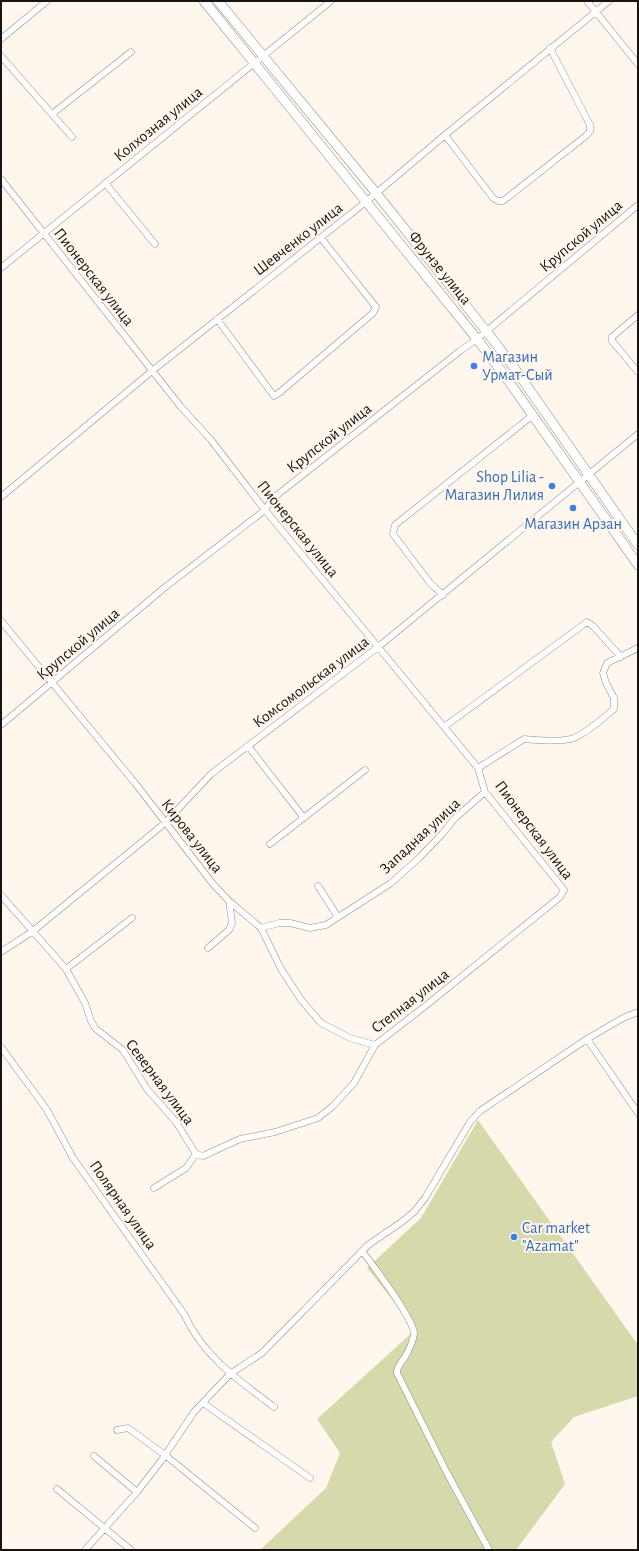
<svg xmlns="http://www.w3.org/2000/svg" width="639" height="1551" font-family="'Alegreya Sans',sans-serif">
<style>
.green{fill:#d6daaa}
.lines{fill:none;stroke-linecap:round;stroke-linejoin:round}
.minor-casing{stroke:#948c84;stroke-width:7}
.primary-casing{stroke:#948c84;stroke-width:10}
.minor{stroke:#fff;stroke-width:6}
.primary{stroke:#fff;stroke-width:9}
.shop-dot{fill:#3f7fe0;stroke:#fff6ed;stroke-width:1.5}
.labels{text-anchor:middle;dominant-baseline:central;stroke-width:4;stroke-linejoin:round;paint-order:stroke}
.street-label{font-size:16px;fill:#171411;stroke:#fff6ed}
.shop-label{font-size:16px;fill:#366cbe;stroke:#fff6ed;text-anchor:start}
</style>
<rect width="100%" height="100%" fill="#fff6ed"/>
<path class="green" d="M478 1120 638 1345V1396L574 1417 551 1442 565 1484 516 1550H260L326 1488 340 1453 317 1419 416 1329 367 1268 421 1218Z"/>
<g class="lines">
<g class="minor-casing">
<path id="minor" d="M587 1 638 64
M1 39 47 1
M1 56 72 137
M52 114 131 52
M445 135 493 198 498 201H503L587 135 590 131V125L550 48
M1 179 181 407 211 440 265 510 478 768 485 792 564 890 560 897 424 1007 375 1045 354 1083 333 1106 318 1118 275 1132 240 1139 203 1156 196 1154
M105 183 155 244
M1 268 331 1
M638 315 612 337V341L638 372
M217 319 274 396 279 393 373 313 376 307 321 238
M1 497 152 371 367 201 445 135 609 1
M443 595 430 583 393 534 395 525 533 415
M1 621 135 783 213 884 229 901 261 928 281 969 302 1001 321 1023 350 1038 375 1045
M1 725 164 588 265 510 272 499 460 351 477 339 638 205
M444 727 587 622 593 626 621 657
M248 746 304 818
M478 768 524 739C535 740 564 742 574 738 588 732 602 719 614 709V698L606 683 603 673 607 663 638 648
M270 844 365 770
M318 886 338 917
M1 895 66 969 85 1003 91 1021 96 1029 123 1050 147 1089 176 1122 196 1154
M261 928 279 923H290L310 928 326 925 391 883 419 858 442 834 455 818 485 792
M208 948 229 930 232 923 229 901
M1 952 33 931 165 823 211 774 378 647 638 434
M66 969 132 918
M587 1039 638 1113
M1 1047 47 1110 73 1158 184 1314C203 1356 238 1380 274 1407
M154 1188 186 1168 196 1154
M362 1251C372 1264 415 1321 414 1334 413 1342 409 1350 405 1357 402 1362 396 1367 397 1373L447 1473 489 1550
M203 1403 310 1478
M117 1430 128 1428 165 1455 255 1528
M94 1456 137 1492
M57 1489 131 1550
M85 1550 137 1492 161 1461 194 1412 230 1374 262 1353 368 1245 403 1221 414 1212 425 1198 470 1122 480 1111 587 1039 623 1018 638 1012"/>
</g>
<g class="primary-casing">
<path id="primary" d="M204 1 477 339 505 376 638 565
M218 1 376 193 487 332 515 369 638 545"/>
</g>
<use href="#minor" class="minor"/>
<use href="#primary" class="primary"/>
</g>
<g class="shop-dot">
<circle cx="474" cy="366" r="4"/>
<circle cx="552" cy="486" r="4"/>
<circle cx="573" cy="508" r="4"/>
<circle cx="514" cy="1237" r="4"/>
</g>
<g class="labels">
<g class="street-label">
<text transform="translate(158 124) rotate(-39)">Колхозная улица</text>
<text transform="translate(581 236) rotate(-40)">Крупской улица</text>
<text transform="translate(298 239) rotate(-38)">Шевченко улица</text>
<text transform="translate(440 268) rotate(51)">Фрунзе улица</text>
<text transform="translate(94 277) rotate(52)">Пионерская улица</text>
<text transform="translate(329 438) rotate(-38)">Крупской улица</text>
<text transform="translate(298 529) rotate(51)">Пионерская улица</text>
<text transform="translate(78 644) rotate(-40)">Крупской улица</text>
<text transform="translate(311 682) rotate(-37)">Комсомольская улица</text>
<text transform="translate(534 830) rotate(53)">Пионерская улица</text>
<text transform="translate(192 836) rotate(52)">Кирова улица</text>
<text transform="translate(420 836) rotate(-43)">Западная улица</text>
<text transform="translate(410 1001) rotate(-38)">Степная улица</text>
<text transform="translate(160 1082) rotate(53)">Северная улица</text>
<text transform="translate(123 1205) rotate(55)">Полярная улица</text>
</g>
<g class="shop-label">
<text x="482" y="357">Магазин<tspan x="482" dy="18">Урмат-Сый</tspan></text>
<text x="544" y="477" text-anchor="end">Shop Lilia -<tspan x="544" dy="18">Магазин Лилия</tspan></text>
<text x="573" y="524" text-anchor="middle">Магазин Арзан</text>
<text x="522" y="1228">Car market<tspan x="522" dy="18">"Azamat"</tspan></text>
</g>
</g>
<rect width="639" height="1551" fill="none" stroke="#171411" stroke-width="4"/>
</svg>
